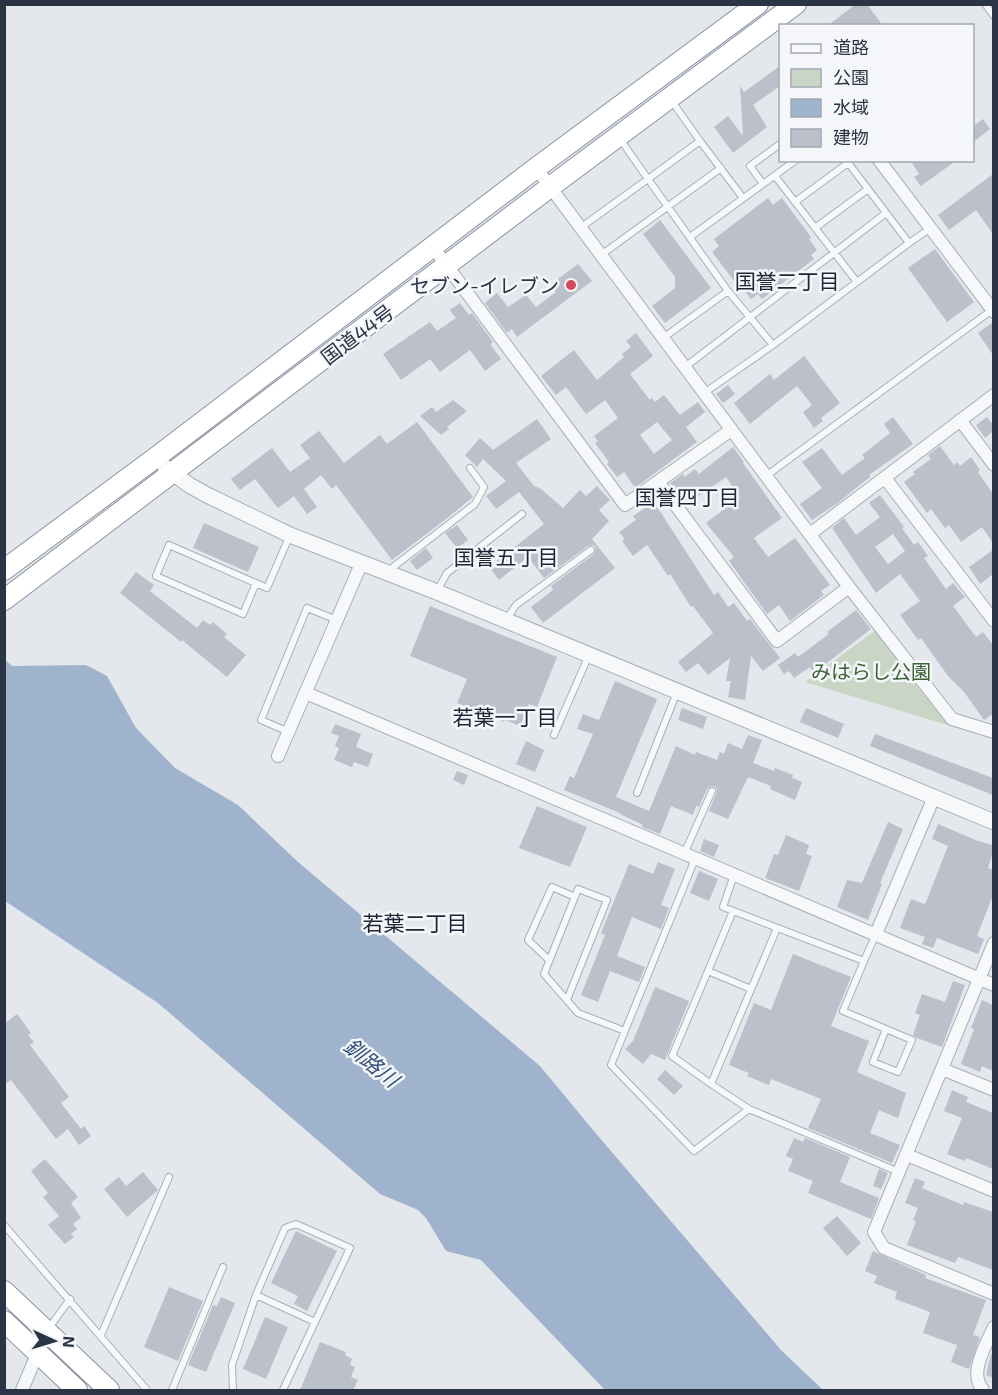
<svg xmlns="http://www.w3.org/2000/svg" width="998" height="1395" font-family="'Exo 2','Noto Sans JP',sans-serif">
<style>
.green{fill:#c9d6c5}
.water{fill:#9fb4cc}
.building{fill:#bbc0ca;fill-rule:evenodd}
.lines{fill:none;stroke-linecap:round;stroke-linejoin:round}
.service-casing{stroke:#a9aeb7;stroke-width:8}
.minor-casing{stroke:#a9aeb7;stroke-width:14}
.tertiary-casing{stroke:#a9aeb7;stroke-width:17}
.trunk-casing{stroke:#8b94a3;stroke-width:22}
.service{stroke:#f7f8fa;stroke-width:6}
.minor{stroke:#f7f8fa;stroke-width:12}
.tertiary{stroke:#f7f8fa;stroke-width:15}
.trunk{stroke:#fff;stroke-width:20}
.poi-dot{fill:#d1495b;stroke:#f4f6f9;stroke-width:2}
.labels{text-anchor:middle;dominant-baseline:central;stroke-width:5;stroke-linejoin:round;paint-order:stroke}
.poi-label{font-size:20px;fill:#2b3445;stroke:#f4f6f9;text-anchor:end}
.street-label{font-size:20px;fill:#2b3445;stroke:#f4f6f9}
.park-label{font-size:20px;fill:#3f6138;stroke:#f4f6f9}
.neighbourhood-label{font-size:21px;fill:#1d2536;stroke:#f4f6f9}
.water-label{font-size:21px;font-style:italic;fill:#34527a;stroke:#f4f6f9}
</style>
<rect width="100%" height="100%" fill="#e4e7ec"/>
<path class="green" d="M876 630 951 726 805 682Z"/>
<path class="water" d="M5 660 12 666 86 665 107 676 136 728 175 768 238 805 298 862 540 1066 593 1130 781 1350 823 1390H605L481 1260 446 1251 426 1218 418 1210 380 1194 158 1003 5 901Z"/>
<path class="building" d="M856 4H867L883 26H827Z
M780 66V86L753 105 767 127 733 153 714 127 728 116 743 136 740 86 744 92Z
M983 119 990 129 972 143V127Z
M910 160H957L921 186 914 177 919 174Z
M993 174V234L976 210 949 230 938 215Z
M768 198 773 205 782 198 811 237 809 239 817 250 811 255 814 259 762 299 758 294 751 299 743 289 741 290 712 252 719 246 714 239Z
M660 220 711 288 665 323 652 306 675 288V277L643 234Z
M935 249 974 302 947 322 908 268Z
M578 264 592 281 517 337 512 329 507 333 485 303 497 293 508 307 526 295 536 307 556 292 550 285Z
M460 303 469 315 472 313 493 342 490 344 501 359 485 371 470 350 440 372 430 359 401 380 383 354 430 322 437 331 456 318 450 310Z
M993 322V355L978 333Z
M636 333 653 356 630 374 650 400 652 398 655 402 664 395 680 415 698 402 705 412 686 427 697 442 635 488 624 472 617 477 607 464 609 462 595 443 598 441 594 436 618 418 605 400 586 414 566 387 556 395 541 376 574 350 597 380 624 357 622 354 631 347 626 341ZM657 422 672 440 654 454 640 435Z
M804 356 840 403 821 418 823 421 814 428 803 412 812 405 797 386 750 424 734 403 770 374 774 380Z
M728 385 735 394 723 403 716 394Z
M453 400 467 411 447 427 449 429 441 435 420 416 432 407 436 412Z
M893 417 913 444 869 475 870 477 835 505 812 520 800 504 822 488 802 462 822 448 842 475 865 458 862 455 890 433 884 424Z
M987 417 993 425V431L985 438 976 425Z
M537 419 551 439 516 463 534 486 541 489 563 508 580 490 586 496 597 486 610 500 599 510 609 521 592 539 615 568 543 623 531 607 553 590 551 586 594 554 596 547 593 545 588 546 544 578 528 557 499 580 489 567 544 524 519 492 496 509 486 496 506 481 483 459 477 467 465 455 480 438 493 450Z
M417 422 473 497 450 516 392 560 336 485 332 489 321 475 304 489 317 507 307 514 294 496 278 508 255 479 240 490 231 479 272 448 290 472 310 458 300 445 319 431 344 463 380 435 387 444Z
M940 446 954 465 957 462 960 466 971 457 980 470 978 472 993 494V543L982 527 961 542 949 525 945 528 931 509 927 513 904 482 915 474 913 472 931 459 928 455Z
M733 447 744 462 743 463 782 518 754 538 768 557 795 538 830 585 821 591 824 595 790 621 779 605 767 614 729 561 734 557 706 523 740 497 726 477 687 504 670 483 683 474 685 477 695 469 699 474Z
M880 495 904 527 902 528 914 545 918 542 928 556 924 558 946 589 953 583 965 597 953 606 976 637 983 632 993 645V714L984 720 964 692 948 676 921 638 918 640 900 615 920 601 900 574 876 593 832 528 844 518 856 535 880 517 869 503ZM893 534 905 551 888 564 875 547Z
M654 502 714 595 718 592 728 607 734 603 747 621 750 619 780 658 763 671 751 656 745 700 728 697 731 681H726L730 658 708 675 698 663 686 672 678 662 713 633 693 606 691 607 670 574 668 576 647 545 633 556 622 541 625 539 619 532 636 520 633 516Z
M204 523 259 547 248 572 193 548Z
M457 525 468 540 457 548 445 533Z
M426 548 433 558 417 570 410 561Z
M993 550V574L980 584 969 567Z
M136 572 154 585 150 591 197 628 203 620 210 625 213 622 227 634 224 637 246 655 227 677 182 640 181 642 120 593Z
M430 606 557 657 537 707 529 704 520 726 505 720 504 722 457 703 467 679 410 656Z
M856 610 871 629 814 673 810 667 794 678 789 671 784 674 778 665 795 653 798 657 829 634 827 632Z
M615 681 657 699 616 797 649 811 676 746 695 755 696 752 717 760 720 752 724 754 728 743 742 749 748 735 762 740 753 763 774 771 775 768 793 775 792 778 802 782 795 800 770 789 771 786 748 777 728 819 709 811 717 791 716 787 711 786 707 789 699 807 696 806 693 815 671 806 660 834 642 827 643 825 620 814V813L564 790 570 776 574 778 593 734 577 729 583 714 599 720Z
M682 708 707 717 703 729 678 720Z
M806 708 844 724 838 738 800 722Z
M335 724 361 734 356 747 373 754 368 767 354 762 352 767 334 760 339 748 335 746 339 736 331 733Z
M875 734 993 778V795L870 746Z
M526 741 544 750 535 772 516 764Z
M457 771 468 775 464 785 453 780Z
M537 806 587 827 570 867 519 848Z
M888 822 903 829 880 883 882 884 868 920 837 907 847 880 862 883Z
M938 824 978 841 993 845V852L988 868 993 870V895L977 936 984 939 978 954 937 938 933 948 922 944 925 937 900 928 911 899 924 904 926 902 948 846 932 839Z
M786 835 809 845 806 854 812 856 799 891 765 878 774 854 778 855Z
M704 839 719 845 714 857 700 851Z
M658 862 675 869 661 905 669 908 661 929 632 917 617 956 645 967 639 982 610 971 598 1002 581 995 605 935 601 933 629 864 653 874Z
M699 871 718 879 709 901 690 893Z
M793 954 851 977 831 1026 869 1041 857 1072 906 1093 898 1118 879 1110 870 1133 900 1145 892 1163 808 1128 821 1099 771 1079 769 1085 747 1076 749 1073 729 1065 754 1003 771 1010Z
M953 981 965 985 942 1047 917 1038 913 1035 920 1015 915 1013 922 994 945 1002Z
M655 987 689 1001 665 1060 651 1054 643 1064 625 1049 633 1041Z
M982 1000 993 1005V1071L982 1066 980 1072 961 1064 974 1029 971 1028Z
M17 1014 31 1033 28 1035 34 1042 30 1045 69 1097 61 1103 81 1129 84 1126 91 1136 79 1145 68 1129 56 1139 11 1080 4 1085V1024Z
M665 1070 683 1086 674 1095 657 1079Z
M952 1090 968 1097 966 1102 993 1113V1169L966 1158 965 1161 947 1154 962 1118 944 1111Z
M794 1138 803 1142 805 1138 850 1157 840 1182 879 1198 871 1219 808 1193 813 1181 788 1171 793 1159 786 1156Z
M45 1159 78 1197 71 1203 81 1218 73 1224 77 1229 71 1234 74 1237 65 1244 48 1225 59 1216 43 1197 48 1193 31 1171Z
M879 1169 888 1173 881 1189 873 1186Z
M143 1172 158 1190 127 1217 104 1189 119 1177 126 1186Z
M915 1178 925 1182 922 1188 963 1205 964 1202 993 1212V1270L958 1257 955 1263 907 1245 916 1221 913 1220 918 1208 905 1203Z
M837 1216 861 1243 847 1256 823 1228Z
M296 1231 337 1251 307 1311 294 1304 298 1296 271 1283Z
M873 1251 926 1275 925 1278 986 1300 973 1335 980 1337 969 1369 951 1362 957 1345 923 1333 930 1312 895 1299 897 1292 874 1283 877 1276 865 1271Z
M169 1287 203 1301 178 1361 144 1347Z
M221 1297 235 1303 206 1372 188 1365 213 1305 217 1306Z
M265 1317 288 1327 266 1379 243 1369Z
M320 1342 346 1352 345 1355 352 1359 350 1365 355 1367 351 1377 358 1380 353 1390H300Z
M991 1354 993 1355V1378L986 1375Z"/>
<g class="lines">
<g class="service-casing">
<path id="service" d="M985 4 994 16
M620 139 648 179 700 141 671 100
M700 141 743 198
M775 176 857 282
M763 184 796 160
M795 202 848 163
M580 228 648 179 728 291 663 338
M815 228 868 189
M690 237 763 184 750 166 780 144
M909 243 931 228
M601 255 721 168
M728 291 773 345
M685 367 886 213
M704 393 773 345 909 243 846 160
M766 476 992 310
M388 571 475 504 484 487 470 468
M256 583 243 614 156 576 169 545 267 588 290 535
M437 591 447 573 522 514
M506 620 516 605 591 550
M289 732 261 720 307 608 337 620
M554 735 589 655
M637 793 677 692
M684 854 712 791
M695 859 611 1065 694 1151 749 1109
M734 875 723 907 864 961 876 934
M777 928 711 1084 749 1109 899 1172
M549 960 528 940 552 887 575 897
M864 961 843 1011 912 1040 898 1072 873 1062 886 1029
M708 971 733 911
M567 1000 607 900 578 889 544 974 578 1013 625 1031
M711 1084 672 1056 708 971 751 989
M4 1225 147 1390
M256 1295 315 1322
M49 1328 70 1299
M101 1335 169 1177
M172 1390 223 1267
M233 1390 232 1365 256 1295 285 1228 296 1224 350 1248 283 1390"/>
</g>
<g class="minor-casing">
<path id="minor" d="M879 160 994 312
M536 168 849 587 952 719 994 732
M433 247 625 505 731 430
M960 420 994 465
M885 478 994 621
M659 483 777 641 849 587
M810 534 994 395
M306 693 994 985
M278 756 362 562
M876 934 934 797
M994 943 874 1232 884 1248 994 1294
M942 1069 994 1090
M907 1155 994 1191
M22 1390 40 1347
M983 1390C968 1373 986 1345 994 1327"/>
</g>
<g class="tertiary-casing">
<path id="tertiary" d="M165 467 189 485 207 495 290 535 437 592 994 822"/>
</g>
<g class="trunk-casing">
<path id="trunk" d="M4 570 155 458 536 168 758 4
M4 600 550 187 796 4
M4 1291 109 1390
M4 1321 77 1390"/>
</g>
<use href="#service" class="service"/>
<use href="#minor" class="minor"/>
<use href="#tertiary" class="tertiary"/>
<use href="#trunk" class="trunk"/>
</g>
<circle class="poi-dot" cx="571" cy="285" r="6"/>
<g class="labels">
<g class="poi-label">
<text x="559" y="285">セブン-イレブン</text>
</g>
<g class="street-label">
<text transform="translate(357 334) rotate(-37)">国道44号</text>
</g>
<g class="park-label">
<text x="871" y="671">みはらし公園</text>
</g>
<g class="neighbourhood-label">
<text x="787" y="280">国誉二丁目</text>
<text x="687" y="496">国誉四丁目</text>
<text x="506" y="556">国誉五丁目</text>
<text x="505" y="716">若葉一丁目</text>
<text x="415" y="922">若葉二丁目</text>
</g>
<g class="water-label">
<text transform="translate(372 1062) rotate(39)">釧路川</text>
</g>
</g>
<rect width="998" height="1395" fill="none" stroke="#2b3445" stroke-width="12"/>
<rect x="779" y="24" width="195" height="138" fill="#f4f6f9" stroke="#a4a8b1" stroke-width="1.5"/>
<rect x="791" y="44" width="30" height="9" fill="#f7f8fa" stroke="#a4a8b1" stroke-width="1.5"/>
<text x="833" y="54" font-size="18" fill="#2b3445">道路</text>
<rect x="791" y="69" width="30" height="18" fill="#c9d6c5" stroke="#a4a8b1" stroke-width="1.5"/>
<text x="833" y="84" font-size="18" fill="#2b3445">公園</text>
<rect x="791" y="99" width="30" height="18" fill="#9fb4cc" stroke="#a4a8b1" stroke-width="1.5"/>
<text x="833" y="114" font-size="18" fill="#2b3445">水域</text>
<rect x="791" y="129" width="30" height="18" fill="#bbc0ca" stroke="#a4a8b1" stroke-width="1.5"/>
<text x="833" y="144" font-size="18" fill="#2b3445">建物</text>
<g transform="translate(54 1341) rotate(94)" stroke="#f4f6f9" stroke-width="4.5" paint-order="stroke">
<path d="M0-4.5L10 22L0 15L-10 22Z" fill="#2b3445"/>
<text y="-9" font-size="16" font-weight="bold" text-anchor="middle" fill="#2b3445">N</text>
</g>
</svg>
